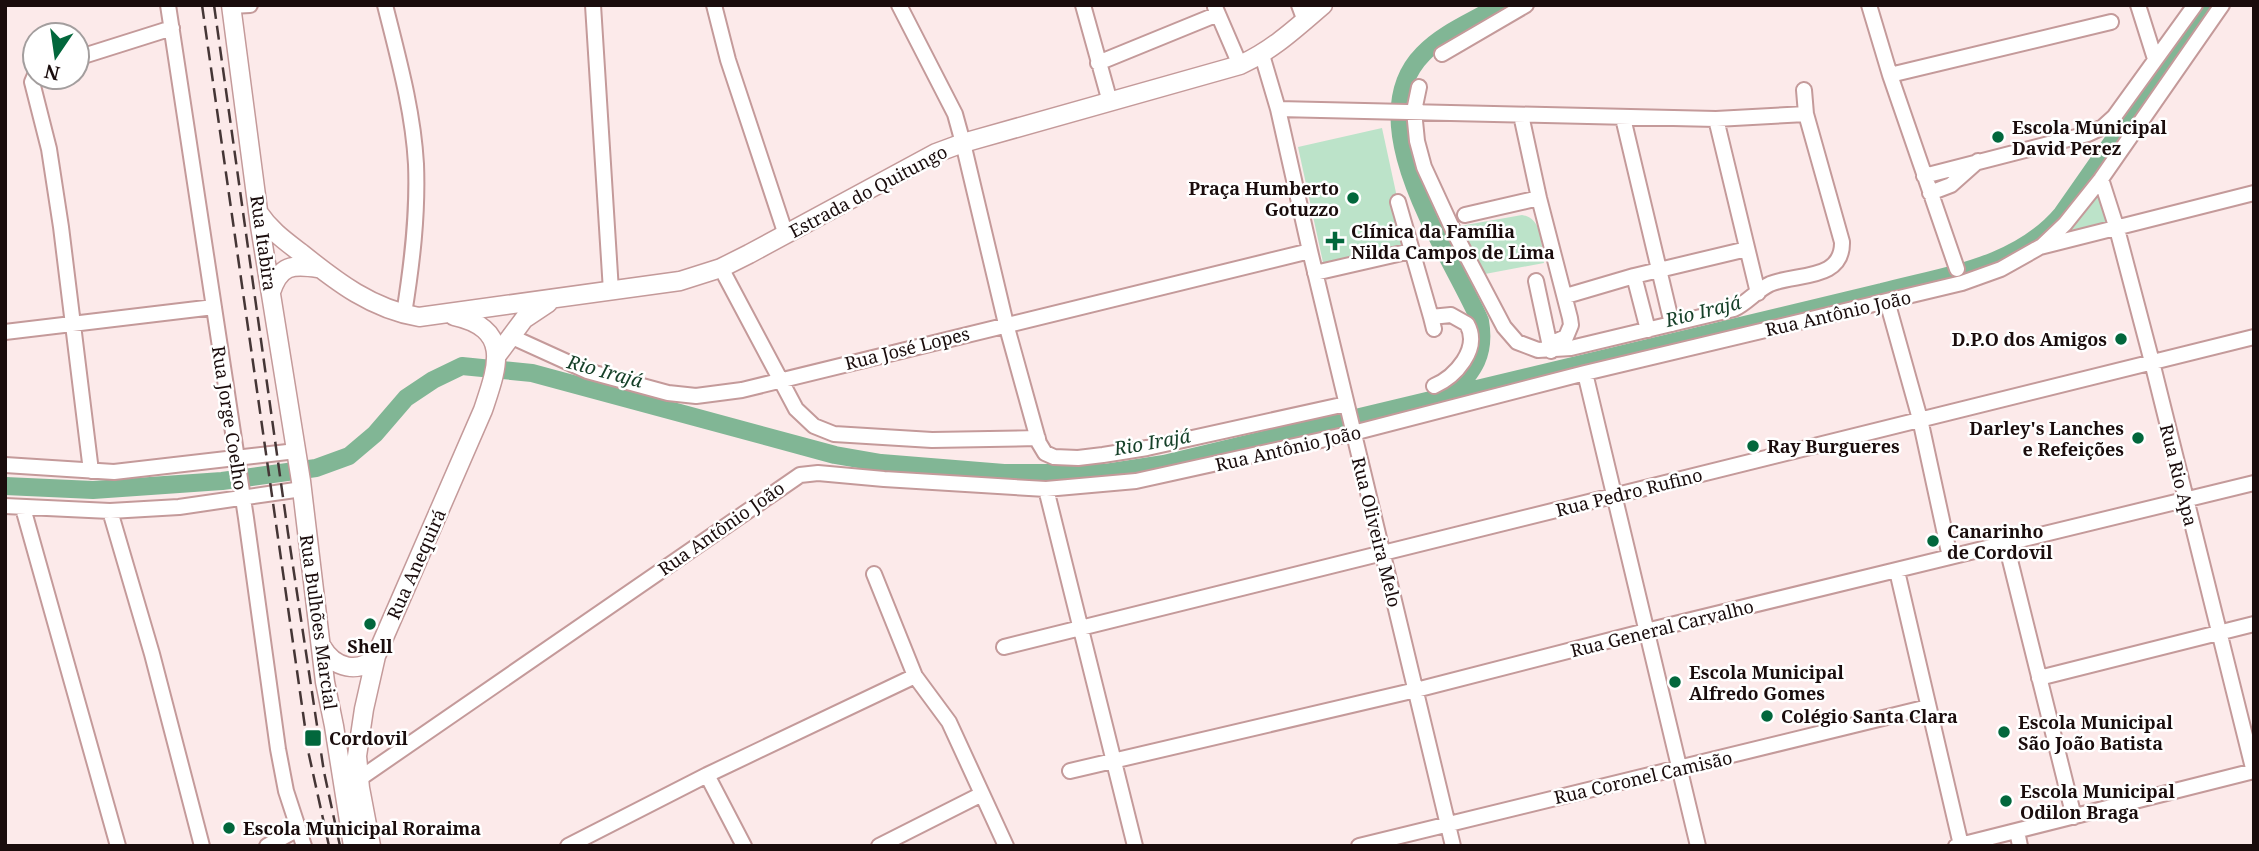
<svg xmlns="http://www.w3.org/2000/svg" width="2259" height="851" font-family="'Noto Serif',serif">
<style>
.green{fill:#bce3c9}
.lines{fill:none;stroke-linecap:round;stroke-linejoin:round}
.river{stroke:#81b695;stroke-width:18}
.minor-casing{stroke:#c49a9a;stroke-width:18}
.major-casing{stroke:#c49a9a;stroke-width:21}
.minor{stroke:#fff;stroke-width:14}
.major{stroke:#fff;stroke-width:18}
.rail{stroke:#453636;stroke-width:2.5;stroke-dasharray:14 7;stroke-linecap:butt}
.poi-dot{fill:#02673c;stroke:#fff;stroke-width:2.5}
.labels{text-anchor:middle;dominant-baseline:central;stroke-width:5;stroke-linejoin:round;paint-order:stroke}
.poi-label{font-size:18px;font-weight:bold;fill:#1a0c0c;stroke:#fff;text-anchor:start}
.street-label{font-size:18px;fill:#1a0c0c;stroke:#fff}
.water-label{font-size:19px;font-style:italic;fill:#164029;stroke:#fff}
</style>
<rect width="100%" height="100%" fill="#fceaea"/>
<path class="green" d="M1382 128 1408 248 1324 267 1298 147Z
M2101 191 2111 226 2060 239Z
M1522 215C1543 218 1541 245 1544 263L1485 274 1460 226Z"/>
<g class="lines">
<path class="river" d="M1451 395C1473 370 1486 356 1480 321 1450 252 1356 122 1423 54 1444 32 1474 21 1500 5
M5 486 93 490 222 481 316 468 349 456 375 434 406 398 433 380 462 366 532 373 835 455 881 463 1004 473H1105L1164 464 1882 292C1946 275 2017 267 2062 214L2208 5"/>
<g class="minor-casing">
<path id="minor" d="M168 5 246 518 278 749 286 791 304 846
M385 5C398 57 413 110 416 164 418 215 412 264 404 314
M593 5 611 291
M714 5 728 60 786 235
M899 5 955 114 963 143 1006 324 1039 443 1045 453 1054 457 1078 458 1103 455 1147 448 1346 404
M1083 5 1110 102
M1299 5 1305 21
M1869 5 1890 75 1957 269
M2138 5 2155 59
M231 6 250 5
M1215 7 1240 65
M1442 54 1526 5
M1262 55 1278 109 1310 251 1453 846
M77 58 172 28
M1098 63 1218 14
M35 75 32 82 49 149 61 227 91 471
M1890 75 2111 22
M1419 87 1414 111 1417 141 1424 167 1453 230 1504 327 1517 342 1538 350 1571 348 1734 309C1747 303 1757 290 1770 284 1796 273 1843 281 1842 242L1806 114 1804 90
M1278 109 1716 119 1806 114
M1521 115 1539 198 1570 318 1571 325 1566 337 1550 344
M1623 118 1672 324
M1716 119 1758 293
M1924 176 2088 134 2103 127 2114 117 2195 5
M2101 179 2117 229 2152 362 2254 772
M1930 193 1951 185 1978 161
M1398 202 1431 317
M1465 215 1539 198
M2043 245 2065 224 2101 179 2222 5
M721 268 796 409 814 426 834 434 932 440 1038 438
M1315 273 1411 251
M1634 276 1648 330
M1536 281 1551 351
M1566 296 1634 276 1747 249
M1887 301 1920 419 1950 557
M5 332 214 307
M510 336 587 371 668 393 696 396 742 390 1310 251
M1585 373 1698 846
M1434 386C1455 377 1481 349 1467 324L1451 315 1431 317 1434 329
M5 465 114 472 296 451
M1046 489 1135 846
M5 506 110 511 179 507 302 489
M23 508 118 846
M110 511 152 654 202 846
M2006 544 2074 817
M1897 571 1961 845
M874 574 915 676 949 722 1006 846
M1004 647 2254 337
M2039 678 2254 624
M1070 771 1416 690 1646 631 2254 483
M707 775 744 846
M359 779 800 475 818 473 884 479 1046 489 1136 481 1353 433 1585 373 1962 283 2001 269 2040 247 2254 193
M2017 831 2020 846
M267 846 298 829
M568 846 707 775 915 676
M879 846 982 794
M1359 846 1928 707
M1956 846 2254 771"/>
</g>
<g class="major-casing">
<path id="major" d="M231 5 260 226 301 481 325 682 334 726 353 846
M258 212C270 230 284 240 301 253 337 282 372 309 419 317L680 281 721 268 749 254 936 153 963 143 1240 65C1273 50 1296 28 1323 5
M271 292C280 265 292 264 318 268
M498 354 524 319 548 303
M322 647C334 668 359 675 376 656
M371 846 360 788 357 756 364 709 376 656 483 410C497 368 513 329 454 316"/>
</g>
<use href="#minor" class="minor"/>
<use href="#major" class="major"/>
<path class="rail" d="M202 5 309 755 329 846
M214 5 288 533 324 772 340 846"/>
</g>
<g class="poi-dot">
<circle cx="1998" cy="137" r="7"/>
<circle cx="1353" cy="198" r="7"/>
<path d="M1331.5 230.5h7v7h7v7h-7v7h-7v-7h-7v-7h7z"/>
<circle cx="2121" cy="339" r="7"/>
<circle cx="2138" cy="438" r="7"/>
<circle cx="1753" cy="446" r="7"/>
<circle cx="1933" cy="541" r="7"/>
<circle cx="370" cy="624" r="7"/>
<circle cx="1675" cy="682" r="7"/>
<circle cx="1767" cy="716" r="7"/>
<circle cx="2004" cy="732" r="7"/>
<rect x="304" y="729" width="18" height="18" rx="3.5"/>
<circle cx="2006" cy="801" r="7"/>
<circle cx="229" cy="828" r="7"/>
</g>
<g class="labels">
<g class="poi-label">
<text x="2012" y="127">Escola Municipal<tspan x="2012" dy="21">David Perez</tspan></text>
<text x="1339" y="188" text-anchor="end">Praça Humberto<tspan x="1339" dy="21">Gotuzzo</tspan></text>
<text x="1351" y="231">Clínica da Família<tspan x="1351" dy="21">Nilda Campos de Lima</tspan></text>
<text x="2107" y="339" text-anchor="end">D.P.O dos Amigos</text>
<text x="2124" y="428" text-anchor="end">Darley's Lanches<tspan x="2124" dy="21">e Refeições</tspan></text>
<text x="1767" y="446">Ray Burgueres</text>
<text x="1947" y="531">Canarinho<tspan x="1947" dy="21">de Cordovil</tspan></text>
<text x="370" y="646" text-anchor="middle">Shell</text>
<text x="1689" y="672">Escola Municipal<tspan x="1689" dy="21">Alfredo Gomes</tspan></text>
<text x="1781" y="716">Colégio Santa Clara</text>
<text x="2018" y="722">Escola Municipal<tspan x="2018" dy="21">São João Batista</tspan></text>
<text x="329" y="738">Cordovil</text>
<text x="2020" y="791">Escola Municipal<tspan x="2020" dy="21">Odilon Braga</tspan></text>
<text x="243" y="828">Escola Municipal Roraima</text>
</g>
<g class="street-label">
<text transform="translate(868 191) rotate(-28)">Estrada do Quitungo</text>
<text transform="translate(264 243) rotate(82)">Rua Itabira</text>
<text transform="translate(1838 313) rotate(-13)">Rua Antônio João</text>
<text transform="translate(907 348) rotate(-14)">Rua José Lopes</text>
<text transform="translate(230 418) rotate(81)">Rua Jorge Coelho</text>
<text transform="translate(1288 448) rotate(-13)">Rua Antônio João</text>
<text transform="translate(2179 475) rotate(76)">Rua Rio Apa</text>
<text transform="translate(1629 492) rotate(-14)">Rua Pedro Rufino</text>
<text transform="translate(721 528) rotate(-35)">Rua Antônio João</text>
<text transform="translate(1377 532) rotate(76)">Rua Oliveira Melo</text>
<text transform="translate(416 564) rotate(-66)">Rua Anequirá</text>
<text transform="translate(319 622) rotate(82)">Rua Bulhões Marcial</text>
<text transform="translate(1662 628) rotate(-14)">Rua General Carvalho</text>
<text transform="translate(1643 777) rotate(-13)">Rua Coronel Camisão</text>
</g>
<g class="water-label">
<text transform="translate(1703 311) rotate(-14)">Rio Irajá</text>
<text transform="translate(605 371) rotate(15)">Rio Irajá</text>
<text transform="translate(1152 442) rotate(-10)">Rio Irajá</text>
</g>
</g>
<rect width="2259" height="851" fill="none" stroke="#1a0c0c" stroke-width="14"/>
<g transform="translate(56 56) rotate(193)"><circle r="33" fill="#ffffff" stroke="#a39e9e" stroke-width="2"/>
<path d="M0-5L12 26L0 18L-12 26Z" fill="#02673c"/>
<text y="-10" font-size="19" font-weight="bold" text-anchor="middle" fill="#1a0c0c">N</text>
</g>
</svg>
